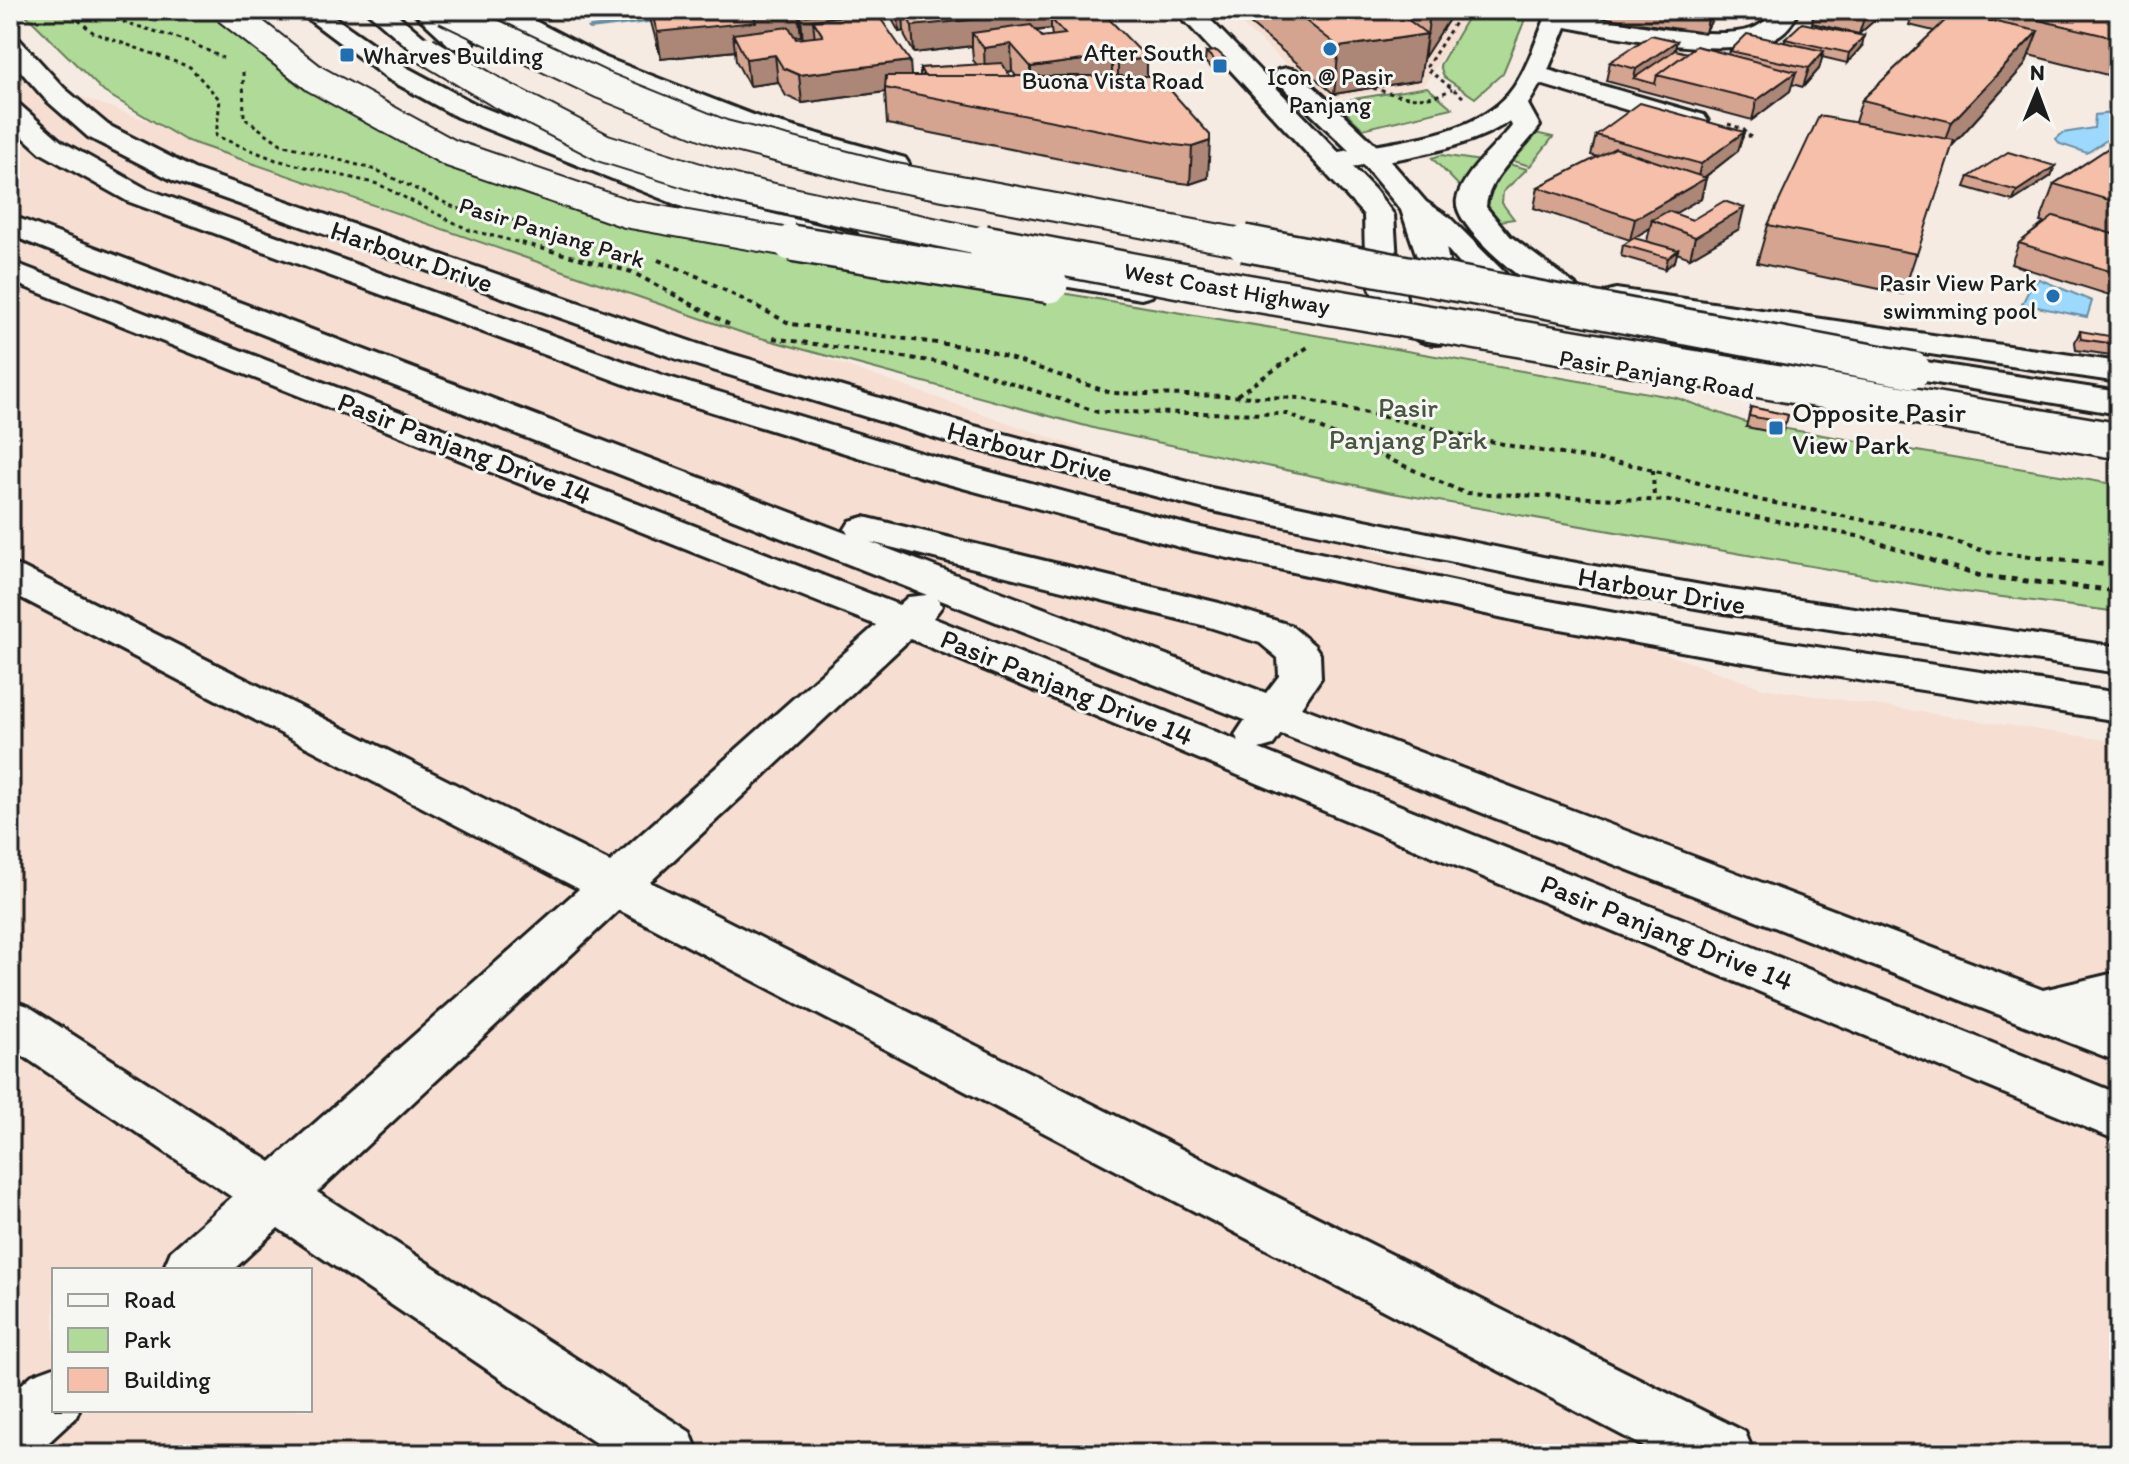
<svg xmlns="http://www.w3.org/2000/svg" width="2129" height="1464" font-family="Itim,sans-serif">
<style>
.built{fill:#f6ded2;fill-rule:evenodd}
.green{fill:#afda97;stroke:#667b5a;stroke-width:2}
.water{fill:#9cd9fd;stroke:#698da3;stroke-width:2}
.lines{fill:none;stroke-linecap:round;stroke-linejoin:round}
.stream{fill:#698da3;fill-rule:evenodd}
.minor-casing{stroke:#1c1c1c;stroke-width:6}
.major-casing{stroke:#1c1c1c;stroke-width:6}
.highway-casing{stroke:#1c1c1c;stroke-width:6}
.path-far2{stroke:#1c1c1c;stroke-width:3;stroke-dasharray:4 4;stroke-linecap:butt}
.path-far1{stroke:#1c1c1c;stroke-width:4;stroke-dasharray:5 5;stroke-linecap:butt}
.path{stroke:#1c1c1c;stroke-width:5;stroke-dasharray:6 6;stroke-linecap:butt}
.minor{fill:#f6f6f2;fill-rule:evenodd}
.major{fill:#f6f6f2;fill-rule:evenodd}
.highway{fill:#f6f6f2;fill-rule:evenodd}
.highway-bridge-far1-casing{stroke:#1c1c1c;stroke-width:31;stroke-linecap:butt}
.highway-bridge-casing{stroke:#1c1c1c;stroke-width:40;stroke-linecap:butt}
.highway-bridge-far1{stroke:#f6f6f2;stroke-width:27}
.highway-bridge{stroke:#f6f6f2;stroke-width:35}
.wall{fill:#d4a491;stroke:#1c1c1c;stroke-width:2;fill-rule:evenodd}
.shaded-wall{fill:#ac8676;stroke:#1c1c1c;stroke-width:2}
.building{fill:#f6bfa9;stroke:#1c1c1c;stroke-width:2}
.poi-dot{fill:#1f6fb2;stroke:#f6f6f2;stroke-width:3}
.labels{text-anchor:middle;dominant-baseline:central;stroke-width:6;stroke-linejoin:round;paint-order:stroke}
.far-poi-label{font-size:24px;fill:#1c1c1c;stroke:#f6f6f2;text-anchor:end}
.far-street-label{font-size:24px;fill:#1c1c1c;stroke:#f6f6f2}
.street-label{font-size:28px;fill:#1c1c1c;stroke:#f6f6f2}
.park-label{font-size:28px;fill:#485541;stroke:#f6f6f2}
.poi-label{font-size:28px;fill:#1c1c1c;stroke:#f6f6f2;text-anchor:start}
</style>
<rect width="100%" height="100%" fill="#f6ebe3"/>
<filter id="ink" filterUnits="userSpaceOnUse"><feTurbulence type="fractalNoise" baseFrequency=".0125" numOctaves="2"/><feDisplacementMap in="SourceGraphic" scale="16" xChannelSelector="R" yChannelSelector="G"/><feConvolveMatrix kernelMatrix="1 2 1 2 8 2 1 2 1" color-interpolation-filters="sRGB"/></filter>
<g filter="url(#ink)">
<path class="built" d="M1225 10H1471L1424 86 1326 99Z
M10 72 1763 688 2119 742V1454H10ZM54 1270H310V1410H54Z"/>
<path class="green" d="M21 10H205L298 85 377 128 620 220 1309 334 1677 398 1745 422 2119 485V612L1948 590 1387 492 1097 429 746 334 185 140 104 92Z
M1472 10H1529L1503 73 1475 98 1444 77 1440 65Z
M1427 87 1452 108 1363 129 1335 102Z
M1531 132 1553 137 1530 166 1507 159Z
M1441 155 1481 161 1461 188 1432 158Z
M1505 163 1527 169 1503 192 1502 203 1514 219 1487 223 1480 206Z"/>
<path class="water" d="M2112 113 2119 116V132L2087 153 2060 144 2056 139 2063 133 2094 128 2095 115Z
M2039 279 2092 301 2087 317 2022 304 2031 286Z"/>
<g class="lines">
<path class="stream" d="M670 16 674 18 673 20 590 30 586 28 590 26Z"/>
<g class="minor-casing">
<path id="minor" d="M1188 10H1221C1214 21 1197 25 1184 22L1181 17Z
M1549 10H1573L1572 13C1618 21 1708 42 1751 29 1762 25 1768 19 1775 10H1800C1795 18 1789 29 1781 34 1738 64 1616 36 1566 27L1548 70 1704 115 1708 121 1704 127 1694 129 1684 127 1540 84C1535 93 1530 103 1523 110 1479 152 1389 159 1331 171L1321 168 1317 162 1321 156C1376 142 1462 141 1504 99 1526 77 1536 38 1549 10Z
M10 36 19 39 64 88 108 125 194 169 701 345 974 426 1211 488 1543 557 1724 589 2119 647V673L1724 613 1543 581 1208 510 948 442 677 359 174 181 88 137 46 100 10 59Z
M10 103 20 105 61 141 147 189 662 375 945 460 1192 526 1527 597 1725 633 2119 693V721L1725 659 1527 623 1187 549 919 476 638 389 127 201 41 153 10 125Z
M10 215 848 534 845 529 850 521 864 517 1219 603 1290 625 1314 645 1320 654 1321 678 1301 707 2043 990 2119 972V1012L2107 1015 2119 1019V1062L1281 734 1273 745 1259 749 2119 1094V1141L910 639 650 882 1745 1432 1754 1454H1658L619 910 317 1192 690 1432 699 1454H612L278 1228 233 1270H163L171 1251 232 1197 10 1047V1000L28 1006 271 1162 579 889 10 592V564L24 568 610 862 876 625 10 281V261L899 605 908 597 927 595 10 235ZM870 542 1206 626 1260 643 1278 658 1279 676 1266 693ZM938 599 1245 720 1235 735 1239 741 933 618 942 606Z
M54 1367V1410H79L76 1417 36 1454H10V1395L32 1375Z"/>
</g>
<g class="major-casing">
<path id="major" d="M1175 10H1201L1375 190 1394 215 1397 261 1407 301 1449 336 1444 343C1418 349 1400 327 1381 312 1363 286 1365 245 1364 215Z
M1287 68 1296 70 1381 150 1426 202 1449 217 1505 273 1510 280 1505 287C1479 293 1463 266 1446 248L1451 270 1446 277 1435 279 1424 277 1401 210 1361 162 1278 82 1274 76 1278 70Z
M1515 95 1524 97 1540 126C1523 151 1488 176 1486 207L1510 236 1575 285 1580 292 1575 299C1567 301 1560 302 1552 298 1529 287 1451 226 1457 199 1464 171 1495 148 1512 126L1502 103 1506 97Z
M1616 289 2119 362V382L1605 306 1600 299 1605 292Z"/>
</g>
<g class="highway-casing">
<path id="highway" d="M296 10H324L406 67 477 105 715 200 856 234 860 240 856 246 845 249 695 212 457 117 388 79Z
M365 10H392L439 50 435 55H417Z
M411 10H438L474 43 470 48H452Z
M483 10H514L606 58 761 118 905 158 909 164 905 170 895 173 741 130 588 68 486 15Z
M1008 259 1141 279 1152 282 1157 289 1152 296 1141 299 997 275 992 268 997 261Z
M1913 360 2119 392V414L1901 377 1896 370 1901 363Z"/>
</g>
<path class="path-far2" d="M66 10 94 33 190 67 220 100 216 136 276 160 378 184 469 230 529 245
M100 10 97 14 190 42 223 58
M1463 10 1426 68 1463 97
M243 72 244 118 281 144 376 170 456 208 530 224
M1373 88C1400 97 1426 104 1452 89
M1728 124 1743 129 1750 136 1735 138"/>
<path class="path-far1" d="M521 243 632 272 730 325
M658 260 699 277 791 324 983 349 1111 393 1301 398 1516 447 1638 466 1759 500 1921 531 1984 551 2043 558
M773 338 958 365 1098 412 1288 414 1465 493 1671 501 1862 537 1924 558
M1237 395 1308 347
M1653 470 1654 500"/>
<path class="path" d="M1918 556 1980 576 2119 591
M2025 556 2119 566"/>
<use href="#minor" class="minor"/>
<use href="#major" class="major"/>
<use href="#highway" class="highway"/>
<g class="highway-bridge-far1-casing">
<path id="highway-bridge-far1" d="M227 10 315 79 450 153 628 214 802 245
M445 10 602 85 723 134 888 176 1255 245
M426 50 496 92 604 148 739 190 995 245"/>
</g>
<g class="highway-bridge-casing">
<path id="highway-bridge" d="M791 243 1050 285
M984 243 1233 290 2119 441
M1244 243 1913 370"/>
</g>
<use href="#highway-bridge-far1" class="highway-bridge-far1"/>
<use href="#highway-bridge" class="highway-bridge"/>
</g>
<path class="wall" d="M649 10H829L831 18 911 76H920V68L977 65 973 60 972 46 914 53 905 37 904 31 899 32 893 21 892 11 868 12V10H1063V18L1147 58V76H1158L1208 178 1190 184 1173 182 887 124 885 92 802 103 786 96 778 82 749 86 736 61 735 51 661 59 651 22ZM1051 29 1052 36 1042 37 1036 31ZM1012 71 1016 76H1010L1008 72Z
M1242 10H1455L1423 58 1420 80 1334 94 1242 17Z
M1607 10H1717L1705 33 1606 18Z
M1815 10H1900L1894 15 1877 11 1875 20 1859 34 1812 23Z
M1914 10H2119V78L2029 55 2025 65 1952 146 1903 294 1757 263 1768 225 1855 122 1862 100 1934 31 1909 25Z
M1785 39 1862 46 1847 63 1822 57 1819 69 1803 87 1792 84 1790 91 1752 120 1606 81 1610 62 1675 50 1687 53 1729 55 1730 51 1785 42Z
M1206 52 1227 60V69L1215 71 1205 62Z
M1744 132 1738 151 1704 178H1706L1701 198 1674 214 1692 220 1739 229 1690 258 1677 253 1675 261 1665 269 1621 256 1623 245 1654 244 1647 241 1650 228 1630 240 1534 208 1538 187 1598 157 1591 155 1596 135Z
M2119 141V298L2011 264 2019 243 2044 223 2040 222 2054 184Z
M2055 166 2051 176 2013 201 1965 187 1969 177Z
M2080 331 2116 344 2111 355 2076 350 2075 342Z
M1751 407 1788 415 1782 434 1746 427Z"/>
<path class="shaded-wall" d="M798 10 801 36 758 40 733 34 735 51 661 59 657 32 753 14Z
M898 10H910H903L904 31 899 32Z
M1010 10H1063V28L1051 19V29L1012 33H972V46L914 53 912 26Z
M1431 10H1455L1424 58 1430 13Z
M1712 10H1717L1705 33 1709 15Z
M1871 10H1878L1875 20 1859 34 1865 15Z
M831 13 833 40 823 36 813 20 815 41 803 43 801 16Z
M2038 31 2025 65 1940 159 1952 122Z
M1427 34 1420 80 1334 94 1339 47Z
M1864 36 1862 46 1847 63 1849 53Z
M1677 41 1672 60 1634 78 1636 69Z
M1011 44 1012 71 985 75 984 48Z
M1824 51 1819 69 1803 87 1809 68Z
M775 55 778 82 749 86 746 59Z
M1112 56V83L1031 94V67Z
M1147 58V85L1118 89V62Z
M1227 60V69L1215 71 1216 62Z
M910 61 912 89 885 88V92L802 103 799 75Z
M1796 72 1790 91 1752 120 1757 100Z
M1744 132 1738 151 1698 182 1706 178 1701 198 1659 223 1652 220 1650 228 1630 240 1635 219 1696 184 1701 164Z
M1210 141 1208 178 1190 184 1192 147Z
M2055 166 2051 176 2013 201 2017 191Z
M1744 208 1739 229 1690 258 1695 237Z
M1678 250 1675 261 1665 269 1668 258Z"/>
<path class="building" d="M651 10H793L753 14 756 22 657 32Z
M798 10H829L831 13 801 16Z
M903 10H1010L1008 16 912 26Z
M1292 10H1395L1427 34 1339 47Z
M1415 10H1431L1430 13Z
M1678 10H1712L1709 15Z
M1841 10H1871L1865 15Z
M1996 10H2119V39Z
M876 12 910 61 799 75 783 68 775 55 746 59 733 34 789 27 796 39 823 36 813 20Z
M1103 13 1147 58 1118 62 1112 56 1031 67 1011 44 984 48 972 33 1031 25 1042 37 1065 34 1051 19Z
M1953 13 2038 31 1952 122 1862 100Z
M1802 23 1864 36 1849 53 1785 39Z
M1747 34 1824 51 1809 68 1730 51Z
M1651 35 1677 41 1636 69 1610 62Z
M1696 46 1796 72 1757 100 1657 75Z
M1675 50 1687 53 1657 75 1655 84 1634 78Z
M1217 51 1227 60 1216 62 1206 52Z
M1002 63 1010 76H924L920 68Z
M886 76H1158L1210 135V141L1192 147 1175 145 885 88Z
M1640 103 1744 132 1701 164 1596 135Z
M1819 116 1954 140 1917 254 1768 225Z
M2119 141V203L2054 184Z
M1615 148 1706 178 1635 219 1538 187Z
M2008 152 2055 166 2017 191 1969 177Z
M1724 201 1744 208 1695 237 1652 220 1668 211 1692 220Z
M2054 216 2119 236V274L2019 243Z
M1634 238 1678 250 1668 258 1623 245Z
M2080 331 2115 337 2116 344 2081 339Z
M1751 407 1788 415 1786 423 1749 416Z"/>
</g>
<g class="poi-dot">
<circle cx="1330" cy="49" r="8"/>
<rect x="339" y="47" width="16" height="16" rx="4"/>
<rect x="1212" y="58" width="16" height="16" rx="4"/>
<circle cx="2053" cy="296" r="8"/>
<rect x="1768" y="420" width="16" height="16" rx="4"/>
</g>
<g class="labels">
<g class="far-poi-label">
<text x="1204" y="52">After South<tspan x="1204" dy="28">Buona Vista Road</tspan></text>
<text x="363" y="55" text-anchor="start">Wharves Building</text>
<text x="1330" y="76" text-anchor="middle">Icon @ Pasir<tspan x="1330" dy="28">Panjang</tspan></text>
<text x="2037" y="282">Pasir View Park<tspan x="2037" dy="28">swimming pool</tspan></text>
</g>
<g class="far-street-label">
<text transform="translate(552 232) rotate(17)">Pasir Panjang Park</text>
<text transform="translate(1227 288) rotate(10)">West Coast Highway</text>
<text transform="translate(1657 374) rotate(10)">Pasir Panjang Road</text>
</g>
<g class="street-label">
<text transform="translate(412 256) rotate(19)">Harbour Drive</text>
<text transform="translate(465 448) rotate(21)">Pasir Panjang Drive 14</text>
<text transform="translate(1030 451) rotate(15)">Harbour Drive</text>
<text transform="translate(1662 590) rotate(10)">Harbour Drive</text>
<text transform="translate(1067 687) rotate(22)">Pasir Panjang Drive 14</text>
<text transform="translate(1667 932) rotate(22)">Pasir Panjang Drive 14</text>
</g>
<g class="park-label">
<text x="1408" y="407">Pasir<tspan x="1408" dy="32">Panjang Park</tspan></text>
</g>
<g class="poi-label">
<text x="1792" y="412">Opposite Pasir<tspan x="1792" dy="32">View Park</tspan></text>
</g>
</g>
<rect width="2129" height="1464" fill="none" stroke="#f6f6f2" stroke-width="40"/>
<rect x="20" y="20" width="2089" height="1424" fill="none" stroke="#1c1c1c" stroke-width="3" filter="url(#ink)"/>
<rect x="52" y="1268" width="260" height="144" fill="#f6f6f2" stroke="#9f9f9c" stroke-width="2"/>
<rect x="68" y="1294" width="40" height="12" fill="#f6f6f2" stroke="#9f9f9c" stroke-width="2"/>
<text x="124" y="1308" font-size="24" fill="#1c1c1c">Road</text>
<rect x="68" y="1328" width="40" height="24" fill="#afda97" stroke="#9f9f9c" stroke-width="2"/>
<text x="124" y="1348" font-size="24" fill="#1c1c1c">Park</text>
<rect x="68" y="1368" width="40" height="24" fill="#f6bfa9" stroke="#9f9f9c" stroke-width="2"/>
<text x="124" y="1388" font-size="24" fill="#1c1c1c">Building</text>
<g transform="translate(2037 92) rotate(1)" stroke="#f6f6f2" stroke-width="6" paint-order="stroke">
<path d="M0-6L14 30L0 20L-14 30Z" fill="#1c1c1c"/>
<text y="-12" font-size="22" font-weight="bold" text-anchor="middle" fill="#1c1c1c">N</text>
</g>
</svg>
